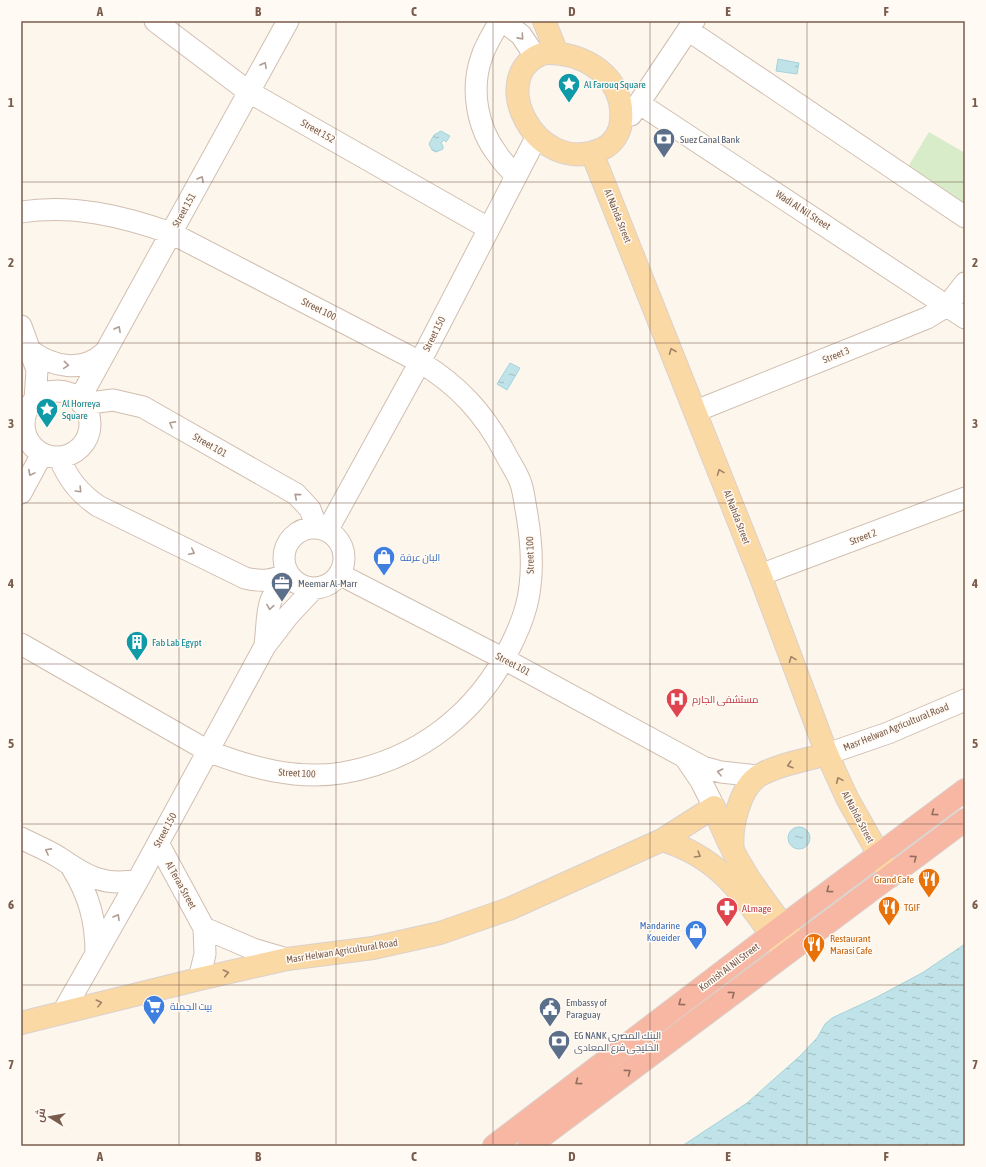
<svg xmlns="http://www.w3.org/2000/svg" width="986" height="1167" font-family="'Asap Condensed',Cairo,sans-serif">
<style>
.green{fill:#d8ecc9}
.water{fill:url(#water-ripples);stroke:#a5d3da}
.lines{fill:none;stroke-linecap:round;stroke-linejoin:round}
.minor-casing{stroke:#d1beb0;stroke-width:23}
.major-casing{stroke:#dad1cd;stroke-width:24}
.highway-casing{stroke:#dad1cd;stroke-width:24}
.minor{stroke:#fff;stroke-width:21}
.major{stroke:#fbd9a5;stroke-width:22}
.highway{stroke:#f7b7a3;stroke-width:22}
.oneway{stroke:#af9d94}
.oneway2{stroke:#a18267}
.oneway3{stroke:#936e5e}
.grid{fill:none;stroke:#7a5c4d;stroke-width:1;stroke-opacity:0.55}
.labels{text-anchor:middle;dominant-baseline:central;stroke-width:3;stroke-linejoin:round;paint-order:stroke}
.culture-label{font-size:10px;fill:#0d838f;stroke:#fffaf3;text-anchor:start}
.street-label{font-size:10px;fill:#7a5c4d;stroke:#fffaf3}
.service-label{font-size:10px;fill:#4e5e75;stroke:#fffaf3;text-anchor:start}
.shop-label{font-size:10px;fill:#366cbe;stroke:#fffaf3;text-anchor:start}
.health-label{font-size:10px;fill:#be3a42;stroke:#fffaf3;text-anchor:start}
.food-label{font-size:10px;fill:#c56008;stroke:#fffaf3;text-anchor:start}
.neatline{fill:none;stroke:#7a5c4d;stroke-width:1.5}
.grid-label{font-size:13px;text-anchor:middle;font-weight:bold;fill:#7a5c4d}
</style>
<defs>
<pattern id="water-ripples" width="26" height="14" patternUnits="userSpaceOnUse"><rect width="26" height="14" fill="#bfe3e8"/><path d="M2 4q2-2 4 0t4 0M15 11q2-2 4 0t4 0" fill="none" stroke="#a0bbbe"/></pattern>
</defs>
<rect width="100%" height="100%" fill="#fdf6ec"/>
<path class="green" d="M929 132 965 153V205L906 170Z"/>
<path class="water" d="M778 59 799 63 797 74 776 71Z
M441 131 450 136 446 142 444 140 441 143 443 146V149L436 152 432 150 429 144 434 135Z
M510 363 520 368 507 390 497 384Z
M788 838a11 11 0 1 1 22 0a11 11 0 1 1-22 0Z
M965 944V1146H682L747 1103 800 1056 817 1038 825 1024 832 1018 877 997 922 973Z"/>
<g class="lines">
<g class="minor-casing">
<path id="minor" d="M155 21 249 92 488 228
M500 21C494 32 486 44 482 56 470 89 477 128 498 155 503 163 510 169 516 176
M503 21 521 35 535 56
M688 30 965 217
M640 104 965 318
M631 115 694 21
M21 212C73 204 122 216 171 233L420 362C458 385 484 413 505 453 510 463 518 474 521 484 524 493 525 505 527 515 531 539 533 562 530 586 528 607 520 627 511 645 478 713 418 760 342 773 296 780 251 768 208 751L21 644
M21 326 37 370 35 400
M31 351C53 367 82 373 104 353
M24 424a33 33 0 1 1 66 0a33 33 0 1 1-66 0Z
M79 400 288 21
M82 404 113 400 143 407 296 494 310 509 317 528
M696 411 927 318 947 306 965 283
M59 457C68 479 79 493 98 506L245 578C262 582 273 581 288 573
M21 493 42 454
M284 558a30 30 0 1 1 60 0a30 30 0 1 1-60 0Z
M327 531 420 362 537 136
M339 574 504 659 703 767 721 772 758 776
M760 575 965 498
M265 645C269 616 263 595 291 577
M827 754 888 733 965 700
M686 759 701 781 714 807
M21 838C34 845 48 850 60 858 86 876 105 887 138 880
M158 843 204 928 205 954 199 979
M72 868C89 895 96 921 96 953
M204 928 253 949 287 959
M63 1012 138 880 265 646 288 616 314 588"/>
</g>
<g class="major-casing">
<path id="major" d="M544 21 557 53
M545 53C584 52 625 77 621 120 621 132 613 144 602 149 534 179 484 72 545 53Z
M592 153 760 575 827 754 847 798 891 876
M662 840C726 859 748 904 785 954
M733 851C730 830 739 787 760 775 779 764 806 760 827 754
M21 1023 199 979 287 959 373 948 440 933 509 909 662 840 714 807C734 864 762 898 798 945"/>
</g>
<g class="highway-casing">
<path id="highway" d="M494 1146 771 935 965 790
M529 1146 965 820"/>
</g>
<use href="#minor" class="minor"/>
<use href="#major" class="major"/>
<use href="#highway" class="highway"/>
</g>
<defs><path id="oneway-chevron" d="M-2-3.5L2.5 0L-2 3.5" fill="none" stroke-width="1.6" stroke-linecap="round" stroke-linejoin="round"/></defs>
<g class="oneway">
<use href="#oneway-chevron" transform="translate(521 37) rotate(48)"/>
<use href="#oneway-chevron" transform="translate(264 65) rotate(-61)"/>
<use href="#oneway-chevron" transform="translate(201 179) rotate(-61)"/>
<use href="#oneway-chevron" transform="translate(118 329) rotate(-61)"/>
<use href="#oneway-chevron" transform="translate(66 365) rotate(5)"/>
<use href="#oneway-chevron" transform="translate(172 424) rotate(-151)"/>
<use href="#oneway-chevron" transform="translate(31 473) rotate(118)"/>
<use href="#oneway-chevron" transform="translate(79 490) rotate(46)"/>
<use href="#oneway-chevron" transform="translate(297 496) rotate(-140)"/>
<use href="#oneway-chevron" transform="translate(192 552) rotate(26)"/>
<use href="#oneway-chevron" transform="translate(270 607) rotate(99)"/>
<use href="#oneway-chevron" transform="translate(720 772) rotate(-166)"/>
<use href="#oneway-chevron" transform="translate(48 851) rotate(-152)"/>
<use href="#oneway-chevron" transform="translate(117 917) rotate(-60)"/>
</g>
<g class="oneway2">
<use href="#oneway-chevron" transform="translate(672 351) rotate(-112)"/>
<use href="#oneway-chevron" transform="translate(720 472) rotate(-111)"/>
<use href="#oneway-chevron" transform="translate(792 659) rotate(-111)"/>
<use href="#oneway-chevron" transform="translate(790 765) rotate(163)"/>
<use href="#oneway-chevron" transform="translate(839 780) rotate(-114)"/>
<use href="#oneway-chevron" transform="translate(698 855) rotate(31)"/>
<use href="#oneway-chevron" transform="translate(226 973) rotate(-12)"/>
<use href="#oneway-chevron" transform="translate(99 1003) rotate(-14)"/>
</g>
<g class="oneway3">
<use href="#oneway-chevron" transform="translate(934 813) rotate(144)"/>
<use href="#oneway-chevron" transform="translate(914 858) rotate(-37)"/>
<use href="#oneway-chevron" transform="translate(829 890) rotate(143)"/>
<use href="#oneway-chevron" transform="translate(732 994) rotate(-37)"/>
<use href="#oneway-chevron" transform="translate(681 1003) rotate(143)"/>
<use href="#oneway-chevron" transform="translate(628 1072) rotate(-37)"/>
<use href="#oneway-chevron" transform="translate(578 1082) rotate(143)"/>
</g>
<path class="grid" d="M179 21V1146M336 21V1146M493 21V1146M650 21V1146M807 21V1146M21 182H965M21 343H965M21 503H965M21 664H965M21 824H965M21 985H965"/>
<defs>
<g id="sight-pin" transform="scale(1.15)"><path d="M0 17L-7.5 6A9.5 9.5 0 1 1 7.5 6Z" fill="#0f9aa8" stroke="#fffaf3"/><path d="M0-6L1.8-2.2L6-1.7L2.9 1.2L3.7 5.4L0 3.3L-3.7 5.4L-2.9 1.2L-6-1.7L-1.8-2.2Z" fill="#fff"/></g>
<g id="bank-pin" transform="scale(1.15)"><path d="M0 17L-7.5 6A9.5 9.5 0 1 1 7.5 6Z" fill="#5c6f8a" stroke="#fffaf3"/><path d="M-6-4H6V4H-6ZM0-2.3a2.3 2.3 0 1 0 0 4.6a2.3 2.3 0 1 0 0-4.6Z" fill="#fff"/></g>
<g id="shop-pin" transform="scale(1.15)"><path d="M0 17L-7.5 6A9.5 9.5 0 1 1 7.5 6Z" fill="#3f7fe0" stroke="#fffaf3"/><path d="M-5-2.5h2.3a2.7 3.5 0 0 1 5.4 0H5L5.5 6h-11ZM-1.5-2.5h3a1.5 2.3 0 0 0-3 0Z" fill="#fff"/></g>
<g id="office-pin" transform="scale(1.15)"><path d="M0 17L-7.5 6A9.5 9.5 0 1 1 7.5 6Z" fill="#5c6f8a" stroke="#fffaf3"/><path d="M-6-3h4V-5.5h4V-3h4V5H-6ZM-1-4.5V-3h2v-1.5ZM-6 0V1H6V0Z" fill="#fff"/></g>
<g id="building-pin" transform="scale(1.15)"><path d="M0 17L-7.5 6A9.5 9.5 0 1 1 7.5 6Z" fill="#0f9aa8" stroke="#fffaf3"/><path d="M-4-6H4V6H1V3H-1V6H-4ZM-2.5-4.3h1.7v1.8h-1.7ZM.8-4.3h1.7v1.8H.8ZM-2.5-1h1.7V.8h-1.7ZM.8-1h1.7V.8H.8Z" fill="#fff"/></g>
<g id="hospital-pin" transform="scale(1.15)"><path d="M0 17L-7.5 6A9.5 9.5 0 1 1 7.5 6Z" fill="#e0444e" stroke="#fffaf3"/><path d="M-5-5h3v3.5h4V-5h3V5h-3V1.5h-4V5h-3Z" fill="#fff"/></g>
<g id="restaurant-pin" transform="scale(1.15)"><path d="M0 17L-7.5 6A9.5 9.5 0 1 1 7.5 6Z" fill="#e8710a" stroke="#fffaf3"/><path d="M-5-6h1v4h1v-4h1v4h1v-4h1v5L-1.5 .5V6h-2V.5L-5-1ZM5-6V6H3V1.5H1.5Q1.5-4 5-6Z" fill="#fff"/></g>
<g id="pharmacy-pin" transform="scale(1.15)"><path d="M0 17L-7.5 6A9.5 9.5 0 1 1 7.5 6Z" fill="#e0444e" stroke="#fffaf3"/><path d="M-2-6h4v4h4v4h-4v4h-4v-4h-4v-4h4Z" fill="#fff"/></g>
<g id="supermarket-pin" transform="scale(1.15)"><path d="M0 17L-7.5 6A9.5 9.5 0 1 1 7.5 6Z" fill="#3f7fe0" stroke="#fffaf3"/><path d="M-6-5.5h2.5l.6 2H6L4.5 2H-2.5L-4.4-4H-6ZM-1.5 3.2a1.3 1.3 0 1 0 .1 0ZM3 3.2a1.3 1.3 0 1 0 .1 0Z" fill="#fff"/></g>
<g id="civic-pin" transform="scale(1.15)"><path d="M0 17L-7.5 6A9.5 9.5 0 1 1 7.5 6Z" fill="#5c6f8a" stroke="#fffaf3"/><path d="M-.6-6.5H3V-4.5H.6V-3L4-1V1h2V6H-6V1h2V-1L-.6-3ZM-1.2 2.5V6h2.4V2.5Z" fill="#fff"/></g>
</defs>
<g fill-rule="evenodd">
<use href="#sight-pin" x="569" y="84"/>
<use href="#bank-pin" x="664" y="139"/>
<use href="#sight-pin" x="47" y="409"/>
<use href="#shop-pin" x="384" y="557"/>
<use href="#office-pin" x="282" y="583"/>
<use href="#building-pin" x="137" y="642"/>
<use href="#hospital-pin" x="677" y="699"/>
<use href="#restaurant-pin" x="929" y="879"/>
<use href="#restaurant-pin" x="889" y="907"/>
<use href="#pharmacy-pin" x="727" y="908"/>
<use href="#shop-pin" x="696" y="931"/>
<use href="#restaurant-pin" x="814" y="944"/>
<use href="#supermarket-pin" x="154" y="1006"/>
<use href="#civic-pin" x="550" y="1008"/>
<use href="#bank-pin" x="559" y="1041"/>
</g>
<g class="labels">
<g class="culture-label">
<text x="584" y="84">Al Farouq Square</text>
<text x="62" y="403">Al Horreya<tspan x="62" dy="12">Square</tspan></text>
<text x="152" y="642">Fab Lab Egypt</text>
</g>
<g class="street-label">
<text transform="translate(318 131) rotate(30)">Street 152</text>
<text transform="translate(184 210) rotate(-61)">Street 151</text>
<text transform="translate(803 210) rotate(33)">Wadi Al Nil Street</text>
<text transform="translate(618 216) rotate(68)">Al Nahda Street</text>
<text transform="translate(319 309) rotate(27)">Street 100</text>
<text transform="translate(434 334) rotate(-63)">Street 150</text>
<text transform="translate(836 355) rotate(-22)">Street 3</text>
<text transform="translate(210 445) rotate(30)">Street 101</text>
<text transform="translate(737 517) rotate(69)">Al Nahda Street</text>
<text transform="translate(863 537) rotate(-21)">Street 2</text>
<text transform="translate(530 555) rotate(-91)">Street 100</text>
<text transform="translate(513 664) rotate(28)">Street 101</text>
<text transform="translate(896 727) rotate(-22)">Masr Helwan Agricultural Road</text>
<text transform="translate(297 773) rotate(3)">Street 100</text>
<text transform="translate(858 817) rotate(62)">Al Nahda Street</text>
<text transform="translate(165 830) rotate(-62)">Street 150</text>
<text transform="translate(181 885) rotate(61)">Al Teraa Street</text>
<text transform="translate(342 951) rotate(-9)">Masr Helwan Agricultural Road</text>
<text transform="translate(729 967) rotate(-37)">Kornish Al Nil Street</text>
</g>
<g class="service-label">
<text x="680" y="139">Suez Canal Bank</text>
<text x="298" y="583">Meemar Al-Marr</text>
<text x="566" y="1002">Embassy of<tspan x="566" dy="12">Paraguay</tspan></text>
<text x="574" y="1035">EG NANK البنك المصرى<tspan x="574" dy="12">الخليجى فرع المعادى</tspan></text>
</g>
<g class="shop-label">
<text x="400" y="557">البان عرفة</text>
<text x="680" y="925" text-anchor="end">Mandarine<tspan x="680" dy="12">Koueider</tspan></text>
<text x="170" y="1006">بيت الجملة</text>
</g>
<g class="health-label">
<text x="692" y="699">مستشفى الجارم</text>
<text x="742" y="908">ALmage</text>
</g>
<g class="food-label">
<text x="914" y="879" text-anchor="end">Grand Cafe</text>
<text x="904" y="907">TGIF</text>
<text x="830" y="938">Restaurant<tspan x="830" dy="12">Marasi Cafe</tspan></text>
</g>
</g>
<rect width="986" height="1167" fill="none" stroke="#fffaf3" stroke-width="44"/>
<g transform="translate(50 1117) rotate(281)" stroke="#fffaf3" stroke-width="3" paint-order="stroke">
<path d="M0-3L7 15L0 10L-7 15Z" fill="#7a5c4d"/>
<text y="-6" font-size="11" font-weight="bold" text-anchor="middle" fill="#7a5c4d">ش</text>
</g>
<rect x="22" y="22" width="942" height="1123" class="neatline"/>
<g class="grid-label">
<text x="100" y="16">A</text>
<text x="258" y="16">B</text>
<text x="414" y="16">C</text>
<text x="572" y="16">D</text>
<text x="728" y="16">E</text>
<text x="886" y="16">F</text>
<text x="11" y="107">1</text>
<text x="975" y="107">1</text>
<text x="11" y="267">2</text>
<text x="975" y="267">2</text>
<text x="11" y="428">3</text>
<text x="975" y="428">3</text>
<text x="11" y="588">4</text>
<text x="975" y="588">4</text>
<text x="11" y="748">5</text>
<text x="975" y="748">5</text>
<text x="11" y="909">6</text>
<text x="975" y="909">6</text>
<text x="11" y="1069">7</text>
<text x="975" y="1069">7</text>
<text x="100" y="1161">A</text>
<text x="258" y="1161">B</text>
<text x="414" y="1161">C</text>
<text x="572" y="1161">D</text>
<text x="728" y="1161">E</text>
<text x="886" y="1161">F</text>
</g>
</svg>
